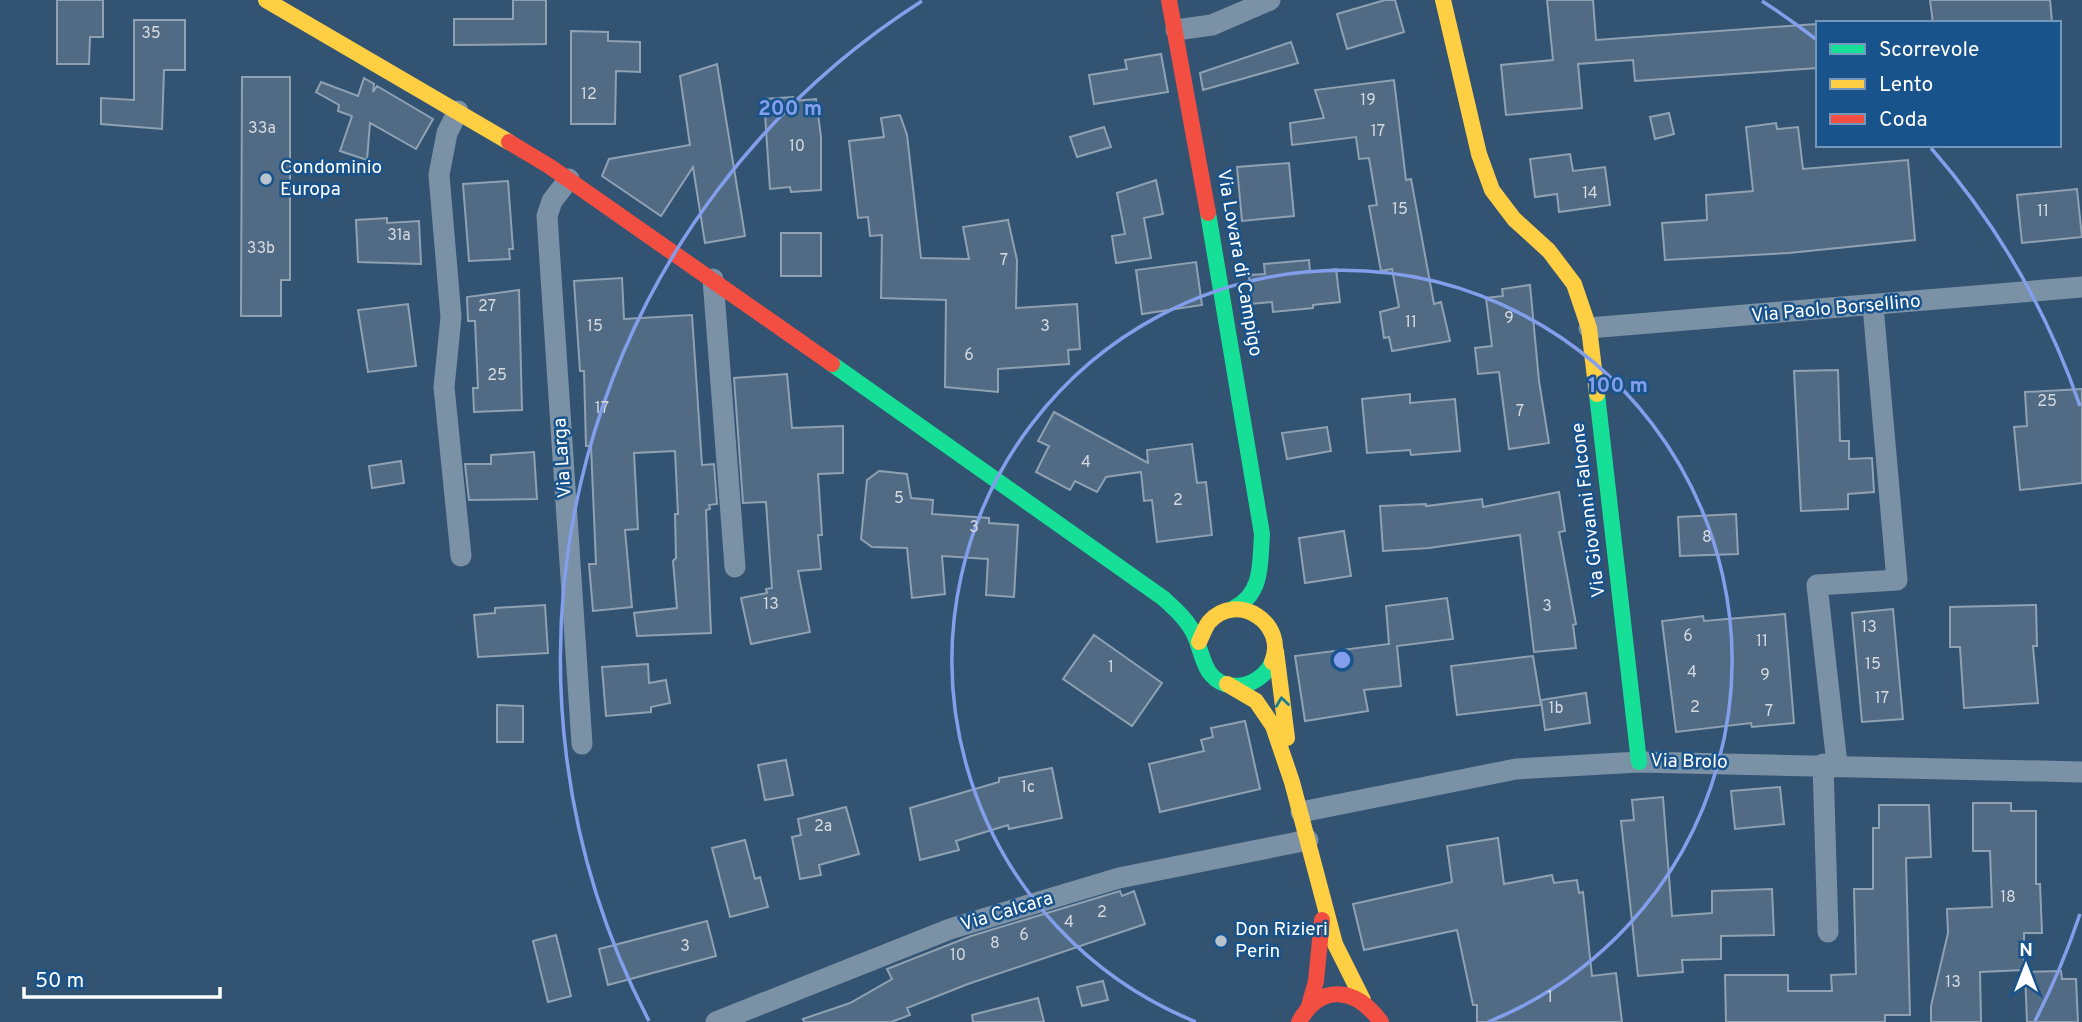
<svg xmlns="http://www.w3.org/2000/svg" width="2082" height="1022" font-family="Overpass,sans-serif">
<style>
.building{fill:#516b84;stroke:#8fa2b4;stroke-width:2}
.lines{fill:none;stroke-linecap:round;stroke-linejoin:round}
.street{stroke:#7a91a6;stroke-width:21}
.fast{stroke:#16e098;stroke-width:16}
.slow{stroke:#ffcf43;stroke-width:16}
.jam{stroke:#f24e42;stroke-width:16}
.oneway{stroke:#187d90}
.ring{fill:none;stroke:#839eea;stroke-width:3.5}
.poi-dot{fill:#b8c3ce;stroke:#19538c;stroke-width:2.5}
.labels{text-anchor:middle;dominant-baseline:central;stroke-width:5;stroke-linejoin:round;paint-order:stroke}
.number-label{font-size:16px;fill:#d4dae0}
.poi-label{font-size:19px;fill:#fff;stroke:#19538c;text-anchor:start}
.street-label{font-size:19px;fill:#fff;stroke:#19538c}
.centre{fill:#839eea;stroke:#19538c;stroke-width:3.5}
.ring-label{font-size:21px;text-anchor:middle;font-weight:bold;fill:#839eea;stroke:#19538c;stroke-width:5;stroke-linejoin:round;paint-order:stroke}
</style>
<rect width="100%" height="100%" fill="#335372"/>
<path class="building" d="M57 0H103V37H90L89 64H57Z
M513 0H546V44L454 45V19H513Z
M1385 0H1395L1404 32 1347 49 1337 14Z
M1547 0H1593L1596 40 1816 24 1818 68 1635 81 1633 60 1578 64 1582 108 1506 115 1501 65 1553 60Z
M1930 0H2050L2052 22 1933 23Z
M134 20H185V70H164L162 129 101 124V98L134 100Z
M571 31 608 32V41L640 42V72L616 71 615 124H571Z
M1291 42 1298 63 1203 90 1200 73Z
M1161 54 1168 92 1094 104 1089 75 1127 69 1125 60Z
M717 64 745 236 705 243 693 167 661 216 602 176 609 159 690 145 680 76Z
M242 77H290V280H281V316H241Z
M364 78 374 84 373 92 377 86 433 119 416 149 370 123 367 160 340 151 352 116 338 111 339 105 316 92 321 82 358 96Z
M1394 80 1406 180 1411 179 1434 304 1441 302 1450 341 1392 351 1389 337 1384 338 1380 312 1399 307 1392 269 1381 271 1369 206 1377 205 1369 158 1359 159 1356 137 1292 145 1290 123 1324 118 1315 90Z
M793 97V101L816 99 821 137V190L791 192 790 187 770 189 764 99Z
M1669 113 1674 134 1655 139 1650 117Z
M900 115 907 135 921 258 969 259 963 227 1008 220 1017 260 1016 308 1077 304 1080 349 1068 350 1069 364 998 369V392L945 387 946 300 881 298 882 235 870 236 868 217 858 218 849 141 884 137 881 118Z
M1776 123 1777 129 1798 127 1803 169 1908 160 1915 240 1789 253 1665 260 1662 223 1707 220 1706 195 1753 191 1746 127Z
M1104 127 1111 147 1077 157 1070 137Z
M1570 154 1573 171 1605 167 1610 205 1559 212 1557 194 1535 197 1530 159Z
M1289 163 1294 216 1242 221 1237 167Z
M1156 180 1163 214 1144 218 1151 258 1116 263 1112 236 1125 234 1117 193Z
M508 181 513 249H509L510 259 469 261 463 184Z
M2077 189 2082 237 2022 243 2017 195Z
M387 218V223L419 221 421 264 358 262 356 220Z
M781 233H821V276H781Z
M1309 260 1310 272 1336 269 1340 302 1313 305V308L1273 312 1272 302 1251 304 1249 275 1265 274 1264 264Z
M1196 262 1202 305 1142 314 1136 270Z
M622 278 624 319 692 315 702 465 714 464 717 504 709 505 710 509 706 510 711 633 637 636 634 613 677 608 673 561 676 558 675 514H678L675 451 634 453 638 529 625 530 632 607 593 611 589 564H596L591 446H586L584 371H580L574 281Z
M1530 285 1539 381 1549 443 1509 449 1499 372 1478 374 1475 348 1492 346 1486 298 1503 296 1502 289Z
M519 290 522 410 474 412 473 388H478L475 321H468L467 297Z
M408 304 416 366 368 372 358 310Z
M1838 370 1840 441H1849V459L1872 458 1874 492 1848 494V509L1801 511 1794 371Z
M787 374 792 428 843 426V473L818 474 822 535H818L821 569 798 571 810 632 751 644 741 598 767 593 766 589 772 588 766 502 743 503 734 378Z
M2082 389V483L2020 490 2014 427 2027 426 2025 392Z
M1410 394V403L1455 399 1460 451 1411 455 1410 450 1367 453 1362 399Z
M1054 412 1148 463 1147 450 1192 444 1197 483 1206 482 1212 535 1157 542 1152 500 1144 501 1141 472 1106 477 1097 492 1075 481 1070 490 1036 472 1049 446 1038 441Z
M1327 427 1331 451 1287 459 1282 433Z
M534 452 537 499 469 500 465 464H491V455Z
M401 461 404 483 372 488 369 466Z
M879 471 907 474 911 498 933 500 932 514 989 518V523L1018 525 1014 597 986 595 988 559 942 556 945 594 912 598 907 548 872 547 861 539 867 480Z
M1559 492 1565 531 1559 532 1576 624 1573 625 1576 648 1534 652 1520 535 1429 548 1383 551 1380 506 1426 504V506L1482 499 1483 507Z
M1736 514 1738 554 1680 556 1678 517Z
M1344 531 1351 576 1305 583 1299 538Z
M1447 598 1453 639 1397 646 1401 686 1364 690 1368 711 1305 721 1295 656 1389 644 1386 606Z
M545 605 548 653 478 657 474 615 495 613V608Z
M2036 605 2037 646H2033L2038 703 1964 708 1960 647H1950V607Z
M1893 609 1903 719 1862 722 1852 613Z
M1785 614 1794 723 1752 727 1751 723 1676 732 1662 621 1703 616 1704 621Z
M1094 635 1162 683 1132 726 1063 679Z
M1533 656 1541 705 1457 715 1451 666Z
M648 664 649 683 666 680 670 703 651 707V712L606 716 602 667Z
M1586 693 1590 723 1545 730 1541 700Z
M497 705 523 706V742H497Z
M1245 721 1260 789 1160 812 1149 764 1204 751 1201 740 1213 737 1211 728Z
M786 760 793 795 765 800 758 765Z
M1052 768 1062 818 1009 829 1008 825 956 841 959 850 920 860 910 808 999 782V778Z
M1780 787 1784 824 1735 829 1731 791Z
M1663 797 1672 916 1712 913V891L1772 889 1774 935 1721 936V959L1682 960 1683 972 1638 976 1621 821 1634 820 1632 800Z
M1973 803H2011V811H2036V884H2040L2042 933H2024V970L1980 972 1981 1022H1931V1006L1948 933 1947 909 1992 907 1990 851H1973Z
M1879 805H1929L1931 857 1906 858 1910 1015H1885V1022H1726L1725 975H1788V991H1832L1831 975 1856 974 1854 889H1873V828H1879Z
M846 807 859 854 819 865 821 875 800 879 792 837 801 835 798 819Z
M1498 838 1504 884 1552 875 1554 883 1577 880 1579 893 1583 892 1592 976 1616 973 1622 1022H1477V1005H1473L1457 930 1364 950 1353 904 1452 882 1447 846Z
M745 840 755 879 760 877 768 907 730 917 712 848Z
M1120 891 1122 896 1134 891 1145 924 968 984 907 1008 910 1015 891 1022H804L803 1019 850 1003 892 979 887 969 971 936Z
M707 921 716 956 608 985 599 949Z
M556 935 571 996 548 1002 533 941Z
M2061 971 2062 979H2076L2078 1022H2027L2025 972Z
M1103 981 1108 1000 1082 1006 1077 987Z
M1038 998 1044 1022H973L972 1015Z"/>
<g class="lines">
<path class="street" d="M1176 30 1212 25 1270 0
M458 111 447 133 439 175 451 317 444 387 461 556
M569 179 552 201 547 216 582 744
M713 279 735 567
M1589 328 2082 287
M1823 764 1828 932
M1837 764 1817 585 1897 580 1873 306
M1301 812 1516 769 1639 762 2082 772
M716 1022 950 929 1119 878 1308 840"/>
<path class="fast" d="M1208 213 1262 534C1260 563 1263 594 1234 608
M832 364 1163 598C1175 609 1188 620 1195 636 1200 648 1202 661 1209 672 1226 696 1262 686 1272 662
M1597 394 1639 762"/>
<path class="slow" d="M266 0 509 142
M1443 0 1479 154 1492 190 1514 219 1549 251 1574 284 1589 328 1597 394
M1199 642C1202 636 1205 627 1209 622 1237 590 1288 624 1272 662
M1276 651 1287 738
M1227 684 1256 701 1273 726 1292 782 1335 944 1363 1000"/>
<path class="jam" d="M1169 0 1208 213
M509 142 549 166 832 364
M1309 1006 1316 981 1322 920
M1299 1022C1321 982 1356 988 1381 1022"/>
</g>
<defs><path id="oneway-chevron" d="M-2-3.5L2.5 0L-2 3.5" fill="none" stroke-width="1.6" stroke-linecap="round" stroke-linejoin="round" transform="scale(1.75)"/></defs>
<use class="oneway" href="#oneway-chevron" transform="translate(1282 702) rotate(-98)"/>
<g class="ring">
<path d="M1196 1022A390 390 0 1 1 1488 1022"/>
<path d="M2080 914A781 781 0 0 1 2035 1021M649 1021A781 781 0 0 1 922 1M1762 1A781 781 0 0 1 1817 40M1931 148A781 781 0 0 1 2080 406"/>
</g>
<g class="poi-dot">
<circle cx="266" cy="179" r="7"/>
<circle cx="1221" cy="941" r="7"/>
</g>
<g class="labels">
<g class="number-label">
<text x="151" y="34">35</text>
<text x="589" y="95">12</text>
<text x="1368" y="101">19</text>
<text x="262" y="129">33a</text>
<text x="1378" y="132">17</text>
<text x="797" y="147">10</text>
<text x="1590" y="194">14</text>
<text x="1400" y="210">15</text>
<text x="2043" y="212">11</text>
<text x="399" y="236">31a</text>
<text x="261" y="249">33b</text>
<text x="1004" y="261">7</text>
<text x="487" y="307">27</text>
<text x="1509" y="319">9</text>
<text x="1411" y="323">11</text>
<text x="595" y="327">15</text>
<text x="1045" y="327">3</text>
<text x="969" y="356">6</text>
<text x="497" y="376">25</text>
<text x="2047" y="402">25</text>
<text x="602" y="409">17</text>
<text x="1520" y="412">7</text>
<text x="1086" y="463">4</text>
<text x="899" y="499">5</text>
<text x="1178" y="501">2</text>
<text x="974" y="528">3</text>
<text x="1707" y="538">8</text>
<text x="771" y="605">13</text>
<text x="1547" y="607">3</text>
<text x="1869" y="628">13</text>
<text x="1688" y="637">6</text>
<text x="1762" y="642">11</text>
<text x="1873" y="665">15</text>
<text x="1111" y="668">1</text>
<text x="1692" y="673">4</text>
<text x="1765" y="676">9</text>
<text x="1882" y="699">17</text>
<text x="1695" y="708">2</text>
<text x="1556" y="709">1b</text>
<text x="1769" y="712">7</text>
<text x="1028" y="788">1c</text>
<text x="823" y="827">2a</text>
<text x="2008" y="898">18</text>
<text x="1102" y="913">2</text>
<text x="1069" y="923">4</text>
<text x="1024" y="936">6</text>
<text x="995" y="944">8</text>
<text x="685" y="947">3</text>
<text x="958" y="956">10</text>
<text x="1953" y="983">13</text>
<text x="1550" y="998">1</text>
</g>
<g class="poi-label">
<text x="280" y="168">Condominio<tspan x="280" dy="22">Europa</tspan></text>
<text x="1235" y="930">Don Rizieri<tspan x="1235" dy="22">Perin</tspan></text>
</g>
<g class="street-label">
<text transform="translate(1239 263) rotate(80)">Via Lovara di Campigo</text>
<text transform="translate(1836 309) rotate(-5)">Via Paolo Borsellino</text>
<text transform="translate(563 458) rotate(-94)">Via Larga</text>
<text transform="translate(1589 510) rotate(-97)">Via Giovanni Falcone</text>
<text transform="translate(1689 762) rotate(1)">Via Brolo</text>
<text transform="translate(1007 912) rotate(-17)">Via Calcara</text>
</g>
</g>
<circle cx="1342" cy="660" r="10" class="centre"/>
<g class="ring-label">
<text x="790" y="115">200 m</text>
<text x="1618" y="392">100 m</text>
</g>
<rect x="1816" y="21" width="245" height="126" fill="#19538c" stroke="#7598ba" stroke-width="2"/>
<rect x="1830" y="44" width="35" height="10" fill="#16e098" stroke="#7598ba" stroke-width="2"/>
<text x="1879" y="56" font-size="21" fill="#ffffff">Scorrevole</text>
<rect x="1830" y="79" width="35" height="10" fill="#ffcf43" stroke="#7598ba" stroke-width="2"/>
<text x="1879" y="91" font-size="21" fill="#ffffff">Lento</text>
<rect x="1830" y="114" width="35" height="10" fill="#f24e42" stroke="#7598ba" stroke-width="2"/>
<text x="1879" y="126" font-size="21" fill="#ffffff">Coda</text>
<g transform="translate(2026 966)" stroke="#19538c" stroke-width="5" paint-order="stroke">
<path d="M0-5L12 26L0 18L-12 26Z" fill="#ffffff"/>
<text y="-10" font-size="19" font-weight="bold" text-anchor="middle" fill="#ffffff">N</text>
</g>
<path d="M24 987v10h196v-10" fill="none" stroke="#ffffff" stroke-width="3.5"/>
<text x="35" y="987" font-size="21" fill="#ffffff" stroke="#19538c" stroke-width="5" paint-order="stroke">50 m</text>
</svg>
